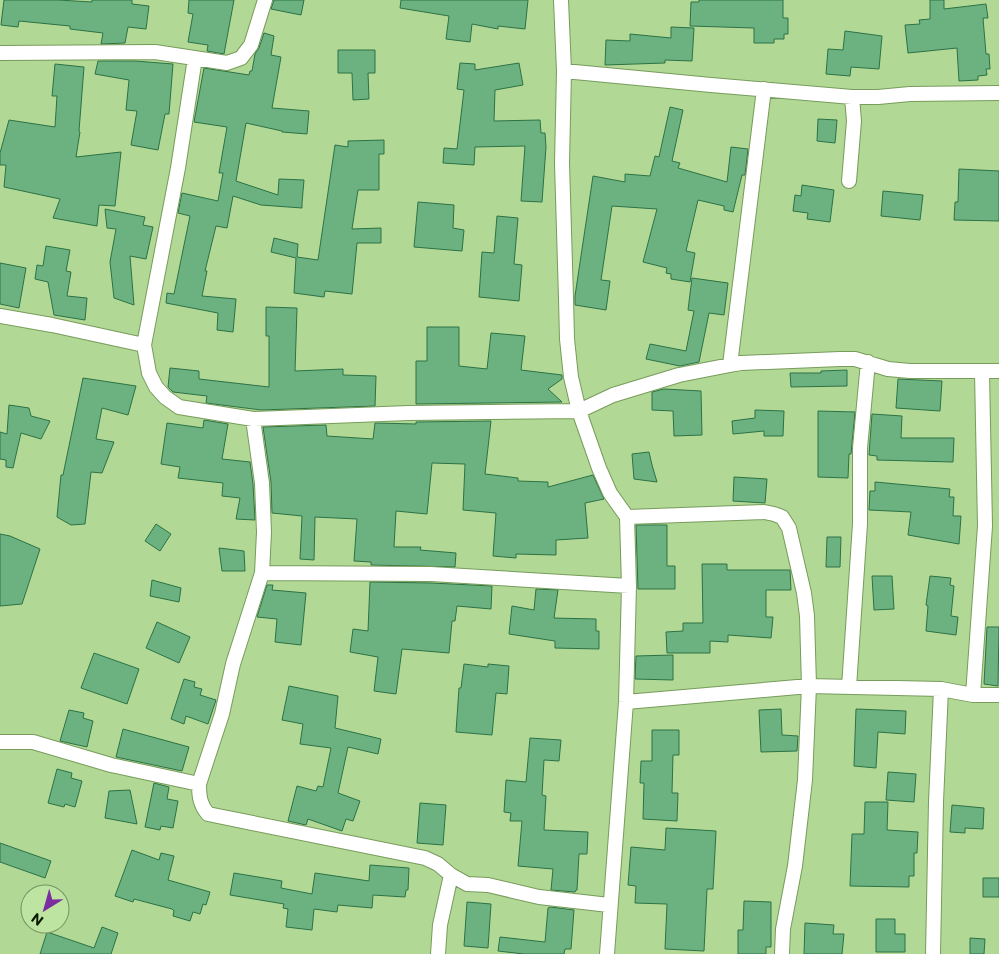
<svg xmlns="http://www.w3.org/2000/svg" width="999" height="954" font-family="Commissioner,sans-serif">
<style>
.building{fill:#6cb281;stroke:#2c7245}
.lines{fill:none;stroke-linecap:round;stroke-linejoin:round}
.street-casing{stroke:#779c5b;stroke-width:16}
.street{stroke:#fff;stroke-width:14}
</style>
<rect width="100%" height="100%" fill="#b1d894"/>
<path class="building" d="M4 0H58L92 2V0H132V4L149 6 146 29 128 27 125 43 101 44 103 33 70 29V26L19 21 18 27 1 25Z
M189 0H234L224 54 207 51 208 45 188 42 193 14 188 13Z
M274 0H304L301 15 271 9Z
M401 0H528L525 29 498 26V29L472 24 470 42 446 39 449 16 400 8Z
M699 0H783V18H788V34H784V39H774V43H754V28L690 26 691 2H699Z
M930 0H944V9L986 4 988 18H983L986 54H989L990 69H986L987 75 978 76V80L959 81 957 48 908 53 905 25 920 24 919 20 930 19Z
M671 27 694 28 692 61 665 60V63L605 65 606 40 630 41V34L671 38Z
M845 31 882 36 879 69 851 67 850 76 826 74 828 49 843 50Z
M264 33 274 36 271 55 281 57 272 108 309 111 307 134 282 132V131L246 123 236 181 278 195 279 179 304 180 302 203V208L261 205 233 196 227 228 216 226 205 271H207L202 296 236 299 233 332 217 330 218 313 166 303 167 293 174 294 190 216 178 213 182 193 218 201 223 173H219L227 127 194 122 204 68 249 75 250 71H252L255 54 259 48Z
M338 50H375V73H368L369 99 353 100 352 73H338Z
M98 61H135L173 64 169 114H165L158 150 131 145 137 111 126 110 129 80 95 74Z
M460 63 475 64V70L519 63 523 85 495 90 494 121 540 120 541 133H545L546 147 542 202 521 201 525 146 475 147 474 165 443 163 444 148 457 149 464 90 457 89Z
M55 64 84 67 79 131 80 132 76 157 121 152 115 206 99 205 97 226 53 218 60 199 4 187 6 165H0V153L9 120 55 127 57 96H52Z
M670 107 683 110 672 161 680 163 678 168 727 182 731 147 748 149 745 175H742L733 212 724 210V206L698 200 686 251 695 253 690 282 671 279V274L666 273 667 268 643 262 657 209 612 206 601 280 610 281 606 310 575 305V296L593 176 625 182V174L650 176 655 156 659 157Z
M818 119 837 120 835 143 817 141Z
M384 140V154H379V190H358L352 229 381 228V243H357L352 294 325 291 324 297 294 293 296 258 271 252 274 238 298 244 297 257 318 260 335 145 348 147V141Z
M959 169 999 171V221L954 220 955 202H958Z
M802 185 834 190 830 222 807 219 808 213 793 211 795 195 801 196Z
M883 191 923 195 920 220 881 216Z
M418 202 454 205 453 228 464 230 462 251 414 247Z
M105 209 145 217 143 225 153 227 146 259 130 256 134 305 114 298 110 262 116 229 107 228Z
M497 216 518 218 514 264 522 265 519 301 479 297 482 252 494 253Z
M46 246 70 250 66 271 71 272 67 296 87 298 85 320 54 315 48 282 35 279 37 265 43 266Z
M0 263 26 268 19 308 0 304Z
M692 278 728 283 724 315 709 313 699 362 680 366 646 359 650 344 686 351 694 311 688 310Z
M266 307 297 308 295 371 343 369V375L376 376 375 406 261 410 206 403 207 396 173 392 168 387 170 368 199 371V379L269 387V336H266Z
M427 327H459V366L487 369 491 333 525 336 521 370 562 375V379L548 389 562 402 416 404V361H427Z
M847 370V386L791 387 790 373H821V371Z
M83 378 136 386 128 415 102 408 96 439 114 442 102 473 91 472 85 524 71 525 57 517 61 475H63Z
M898 379 942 381 940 411 896 408Z
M664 389 701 391 702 435 674 436 673 411 652 410V392Z
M9 405 29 408 31 416 50 421 41 439 21 433 13 468 6 467V460L0 459V432L7 434Z
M755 410 784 411 783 436H764V431L733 434 732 421 755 418Z
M818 411 855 412 851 454H849L848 478 818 477Z
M872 414 902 416 901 438H954L953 462 877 460V456L869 455Z
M204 420 228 424 222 459 250 462 253 484 255 520 236 519 240 498 222 496 223 483 178 478 180 467 161 464 167 423 203 428Z
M491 421 485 474 518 478V481L548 482V487L593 475 604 499 585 503 588 538 556 540V555L516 554V558L493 556 496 513 463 510 465 464 432 463 427 514 396 511 394 547H421L420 550 456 553 455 567 371 565V562L354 561 357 519 315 517 314 560 300 559 302 516 272 513 271 482 263 427 326 425 327 436 373 439 375 423 416 424V422Z
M649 452 652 465 657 482 634 479 632 454Z
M734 477 767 479 765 503 733 501Z
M875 482 950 489 949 497H954L953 516H961L959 544 908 535 911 512 869 510 870 491H875Z
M156 524 171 534 160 551 145 541Z
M636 525H667V566H675V589H638Z
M0 534 10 536 40 549 22 604 0 606Z
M827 537H841L840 567H826Z
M219 548 244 551 245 571H222Z
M702 564H727V570H790L791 590H766V617H773L771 638 728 635V642L710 641V653H667L666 632 683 631V623H703Z
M872 576H892L894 609 874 610Z
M930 576 951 578 950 585 954 586 951 616 958 617 956 635 926 631 928 606 926 605Z
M152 580 181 588 179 602 150 596Z
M370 582 431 583 492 586 491 609 457 606 455 621H452L449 653 402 649 396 694 374 691 378 657 350 652 353 629 368 631Z
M267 585H273L272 590 306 593 301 645 275 642 277 619 257 617Z
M536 589 558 590 554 618 596 619V631H599V649L555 648V641L509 634 512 606 534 610Z
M157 622 190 637 179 663 146 648Z
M987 627H999L998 686 984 684Z
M94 653 139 669 127 704 81 688Z
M673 655V680L635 679 636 656Z
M464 664 488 667V664L509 666 507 694 496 693 492 735 456 732 459 688H461Z
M184 679 195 682 194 687 202 689 200 695 216 700 208 724 186 716 184 724 171 719Z
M289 686 338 696 335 728 381 739 378 754 348 747 338 793 360 801 353 821 346 819 342 831 308 819 306 825 288 821 297 786 316 791 318 786 323 787 331 748 300 744 303 724 282 720Z
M781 709 782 735 798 736 797 751 761 752 759 710Z
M856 709 906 711 905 734 878 732 876 768 854 766Z
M69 710 84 713 83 718 93 721 87 747 60 741Z
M123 729 189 747 182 771 116 757Z
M652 730H679V755H673L672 793H678L677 821 643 819 644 783H640L641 761H652Z
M530 738 561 740 559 761 544 760 542 795 546 796 544 830 588 832 587 854H579L577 890H576L575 892 551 890 553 869 518 866 522 821H510L511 813 504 812 506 780 526 782Z
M57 769 72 773 71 778 82 781 75 807 65 804 64 807 48 803Z
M888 772 916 774 914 802 886 800Z
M154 783 169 787 167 799 178 801 173 828 161 826 160 830 145 827Z
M130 790 137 824 105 818 109 791Z
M865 802H888L887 830 918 832 917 853H914V876H909V887L850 886 852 834H864Z
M420 803 446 805 443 845 417 843Z
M952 805 984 808 983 829 965 828V833L950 832Z
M666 828 716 831 713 889H707L704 951 665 949 667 904 635 903 636 886 628 885 631 847 665 850Z
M0 843 51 861 45 878 0 862Z
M132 850 159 860 161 853 174 856 168 880 210 892 206 905 203 904 200 914 193 912 190 921 173 916 174 911 172 909 134 899 133 902 115 896Z
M370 865 409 868 408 890H406L405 897 373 895 372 908 338 905 337 912 314 909 312 930 286 927 288 909 283 908 284 904 230 895 234 873 282 881 281 888 312 894 315 873 369 881Z
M983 878H999V897H983Z
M744 901 771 902V947H766V954H738V930H743Z
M467 902 491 904 488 948 464 946Z
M550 907 574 910 571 949H565L564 954H524L498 951 500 937 545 942 548 908Z
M876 919H895V934H905V952H876Z
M805 923 834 925 833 934H844L842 954H804Z
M102 927 118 933 111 954H40L47 932 94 948Z
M970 938 985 939 984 954H970Z"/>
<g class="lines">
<g class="street-casing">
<path id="street" d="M561 0 564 71 562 163 566 298 567 339 571 377 579 411 599 468 610 493 627 517 629 586 626 702 607 954
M0 53 155 52 227 63 241 58 251 45 265 0
M195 58 178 168 144 345 149 373 156 387 165 397 179 407 253 419 409 413 579 411 613 395 679 375 730 365 741 363 840 359H855L888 369 910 371H999
M564 71 711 85 852 97H878L910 94 999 93
M849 181 854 121 852 97
M0 316 52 325 144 345
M730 365 764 89
M253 419 262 483 264 532 262 573 233 664 222 714 199 784C199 796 200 805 208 814L425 858 438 864 451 875 467 884 488 885 539 897 609 905
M627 517 764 512 774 514 782 517 789 528 804 593 807 616 809 686 805 780 795 866 783 929 782 954
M262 573 431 574 629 586
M849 687 860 524V448L868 362
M973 695 985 526 982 372
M626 702 809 686 941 689 973 695H999
M0 742H33L111 765 199 784
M438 954 440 925 451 875
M933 954 936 802 941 689"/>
</g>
<use href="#street" class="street"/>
</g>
<g transform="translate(45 909) rotate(217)"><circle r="24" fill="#bde5a1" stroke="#769361"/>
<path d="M0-4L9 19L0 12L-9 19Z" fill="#7b2e9f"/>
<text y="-8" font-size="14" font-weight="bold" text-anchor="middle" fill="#0b1901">N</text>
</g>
</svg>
